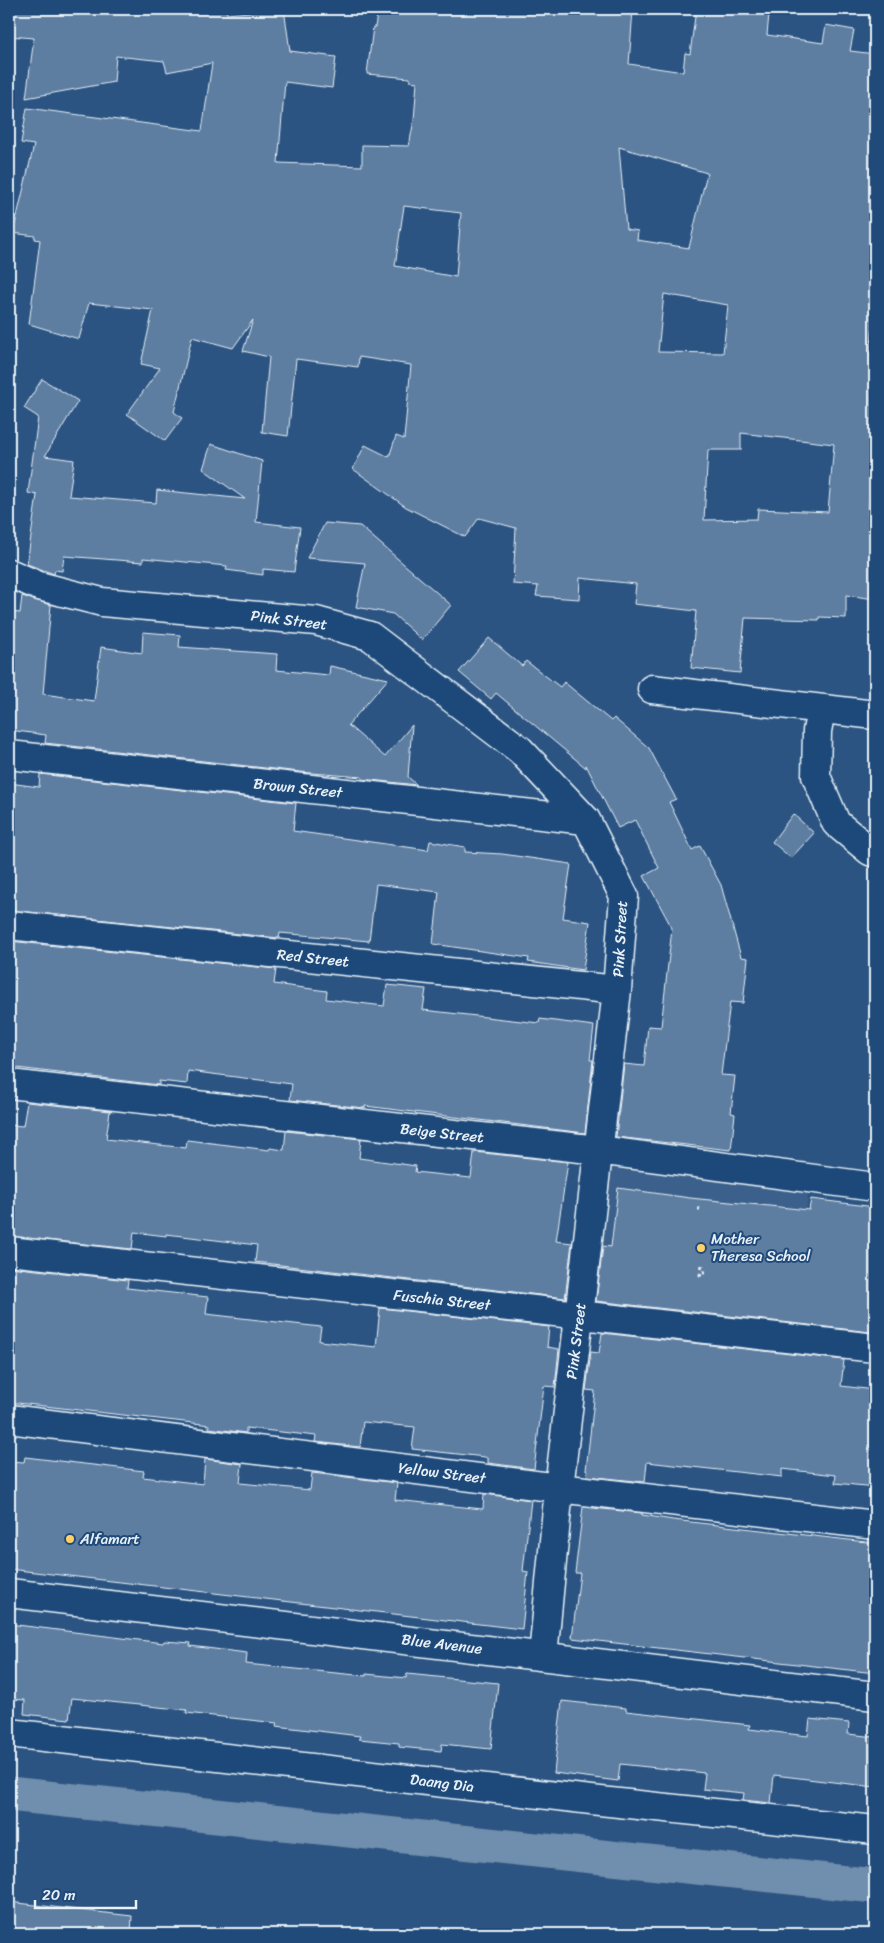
<svg xmlns="http://www.w3.org/2000/svg" width="884" height="1943" font-family="Sriracha,sans-serif">
<style>
.built{fill:#3a608b}
.lines{fill:none;stroke-linecap:round;stroke-linejoin:round}
.canal{stroke:#708ead;stroke-width:35}
.building{fill:#5d7da1;stroke:#e8f1f8;fill-rule:evenodd}
.street-casing{stroke:#e8f1f8;stroke-width:31}
.secondary-casing{stroke:#e8f1f8;stroke-width:31}
.path{stroke:#e8f1f8;stroke-width:3;stroke-dasharray:4 4;stroke-linecap:butt}
.street{stroke:#1f4a7a;stroke-width:28}
.secondary{stroke:#1f4a7a;stroke-width:28}
.poi-dot{fill:#ffd166;stroke:#1f4a7a;stroke-width:2}
.labels{text-anchor:middle;dominant-baseline:central;stroke-width:4;stroke-linejoin:round;paint-order:stroke}
.street-label{font-size:15px;fill:#e8f1f8;stroke:#1f4a7a}
.poi-label{font-size:15px;fill:#e8f1f8;stroke:#1f4a7a;text-anchor:start}
</style>
<rect width="100%" height="100%" fill="#2b5482"/>
<filter id="ink" filterUnits="userSpaceOnUse"><feTurbulence type="fractalNoise" baseFrequency=".02" numOctaves="2"/><feDisplacementMap in="SourceGraphic" scale="10" xChannelSelector="R" yChannelSelector="G"/><feConvolveMatrix kernelMatrix="1 2 1 2 8 2 1 2 1" color-interpolation-filters="sRGB"/></filter>
<g filter="url(#ink)">
<path class="built" d="M611 1163 809 1187 792 1333 593 1309Z"/>
<g class="lines">
<path class="canal" d="M9 1794 875 1886"/>
</g>
<path class="building" d="M9 9H226L227 14 284 9 290 51 336 57 332 88 285 82 278 163 362 166V145L409 146 414 120 417 82 410 81V78L367 74 373 27H375L378 9H633L629 64 683 72 685 53 690 54 696 9H728L769 14 767 35 823 43 826 25 854 30 850 51 875 54V306L870 357H875L872 400H875V444H874L868 515 875 516V599L846 595V618L819 617V620L745 618 740 673 691 668 696 611 634 604 636 584 580 578 579 599 536 596 538 586 513 584 516 528 479 518 465 537 406 507 353 469 365 445 389 457 396 436 404 439 411 365 359 357 358 367 296 359 288 436 262 432 269 357 243 351 253 320 233 348 192 337 174 412 182 418 165 441 127 414 160 368 141 364 153 310 89 303 79 339 29 324 40 240 35 239V236L13 233 34 145 21 143 27 108 202 131 212 63 167 72 164 61 116 56 114 82 26 98 34 38 9 36ZM619 147 707 173 689 248 637 240 638 231 626 229ZM404 206 461 213 456 277 395 266ZM664 294 728 305 723 353 658 352ZM741 433 834 444 828 512 758 509 757 519 704 520 708 450H741Z
M42 379 78 401 45 456 74 460 69 496 156 503 157 490 245 499 203 469 211 444 262 461 256 522 300 527 294 572 263 569V575L226 570 227 566 143 558V562L64 556 62 571 55 570 54 574 27 564 37 495 28 493 38 417 24 408Z
M325 523 360 526 451 605 422 640 393 614 356 607 365 563 307 558Z
M22 596 51 605 43 694 94 701 101 647 142 653 143 632 180 635 179 647 277 654 276 670 329 675 330 666 388 679 348 725 385 757 412 725 408 777 417 785 362 779V777L300 772 45 743 46 735 9 730V612L20 613Z
M489 638 522 666 526 661 560 687 564 682 611 721 614 718 649 748 676 799 669 802 692 850 700 846 721 885 741 957 748 958 743 1003 730 1002 721 1075 735 1076 731 1113 735 1114 731 1150 616 1137 624 1064 644 1066 648 1026 661 1027 672 928 644 876 659 868 635 820 618 828 586 765V768L496 693 491 699 459 672Z
M40 774 296 803 293 831 428 850 430 841 465 847V852L502 854 571 864 563 918 590 922 583 970 528 962 529 958 433 944 439 892 376 884 369 941 280 933 279 938 9 910V783L39 787Z
M793 814 814 833 791 858 772 842Z
M9 941 276 969 274 984 327 991 326 999 384 1006 387 985 426 989 423 1010 539 1023 540 1019 594 1026 590 1060H593L585 1133 365 1106V1108L290 1100 292 1084 188 1071 187 1084 159 1081V1085L9 1067Z
M27 1102 110 1111 106 1139 186 1148 187 1140 269 1150 270 1148 284 1150 286 1131 361 1139 359 1158 416 1166 415 1172 471 1178 474 1152 568 1162 556 1241 572 1243 565 1298 255 1262 257 1245 166 1234V1236L134 1232 132 1249 9 1236V1125L23 1126Z
M618 1188 690 1198 809 1210 811 1199 875 1207V1322H872L871 1332 596 1301 603 1246 611 1247Z
M9 1267 128 1280 127 1288 208 1297 206 1314 321 1327 319 1341 376 1347 380 1308 549 1327 547 1347 559 1349 555 1387 544 1386 534 1469 488 1463V1459L485 1457 412 1449 415 1427 363 1422 360 1447 315 1442 316 1436 246 1428V1433L209 1428V1425L202 1424 9 1402Z
M602 1333 844 1360 841 1386 875 1390V1487L835 1483 836 1475 782 1469V1477L647 1462 645 1482 587 1476 588 1470H586L595 1391 586 1390 591 1352 599 1353Z
M25 1457 144 1471 143 1477 203 1484 205 1459 242 1464 240 1483 310 1490 312 1473 397 1483 395 1500 483 1509 484 1494 531 1500 523 1571 528 1572 522 1629 9 1569V1461L24 1462Z
M583 1507 642 1513V1515L673 1520 875 1543V1673L572 1638 580 1573H575Z
M9 1624 163 1643 164 1641 191 1643 190 1646 247 1653 246 1664 366 1676V1674L406 1678 407 1674 498 1683 491 1749 442 1744 441 1751 399 1747V1743L359 1739 360 1736 276 1726 277 1723 186 1713 187 1710 72 1698 69 1719 24 1714 25 1700 9 1699Z
M562 1701 626 1708V1711L750 1725 749 1729 808 1736 810 1719 849 1723 848 1734 875 1737V1787L774 1775 771 1803 743 1800 744 1793 703 1789 705 1773 620 1764 618 1781 554 1773Z
M9 1902 132 1916 131 1934H9Z"/>
<g class="lines">
<g class="street-casing">
<path id="street" d="M9 573 39 586 102 602 316 621 370 636 520 750 586 820 624 896 617 990 559 1488 543 1656
M652 689 875 715
M821 710 817 731 816 776 836 823 870 851 875 853
M9 755 586 820
M9 925 617 990
M9 1084 598 1150 875 1187
M9 1251 875 1348
M9 1419 559 1488 875 1525
M9 1593 875 1696"/>
</g>
<g class="secondary-casing">
<path id="secondary" d="M9 1733 600 1801 875 1830"/>
</g>
<path class="path" d="M698 1209H700
M702 1265 700 1275 704 1276 705 1266"/>
<use href="#street" class="street"/>
<use href="#secondary" class="secondary"/>
</g>
</g>
<g class="poi-dot">
<circle cx="701" cy="1248" r="5"/>
<circle cx="70" cy="1539" r="5"/>
</g>
<g class="labels">
<g class="street-label">
<text transform="translate(289 620) rotate(7)">Pink Street</text>
<text transform="translate(298 788) rotate(6)">Brown Street</text>
<text transform="translate(620 939) rotate(-87)">Pink Street</text>
<text transform="translate(313 958) rotate(6)">Red Street</text>
<text transform="translate(442 1133) rotate(6)">Beige Street</text>
<text transform="translate(442 1300) rotate(6)">Fuschia Street</text>
<text transform="translate(576 1341) rotate(-83)">Pink Street</text>
<text transform="translate(442 1473) rotate(7)">Yellow Street</text>
<text transform="translate(442 1644) rotate(7)">Blue Avenue</text>
<text transform="translate(442 1783) rotate(7)">Daang Dia</text>
</g>
<g class="poi-label">
<text x="711" y="1239">Mother<tspan x="711" dy="17">Theresa School</tspan></text>
<text x="80" y="1539">Alfamart</text>
</g>
</g>
<rect width="884" height="1943" fill="none" stroke="#1f4a7a" stroke-width="30"/>
<rect x="15" y="15" width="854" height="1913" fill="none" stroke="#e8f1f8" stroke-width="2" filter="url(#ink)"/>
<path d="M35 1900v8h101v-8" fill="none" stroke="#e8f1f8" stroke-width="2.5"/>
<text x="42" y="1900" font-size="15" fill="#e8f1f8" stroke="#1f4a7a" stroke-width="4" paint-order="stroke">20 m</text>
</svg>
